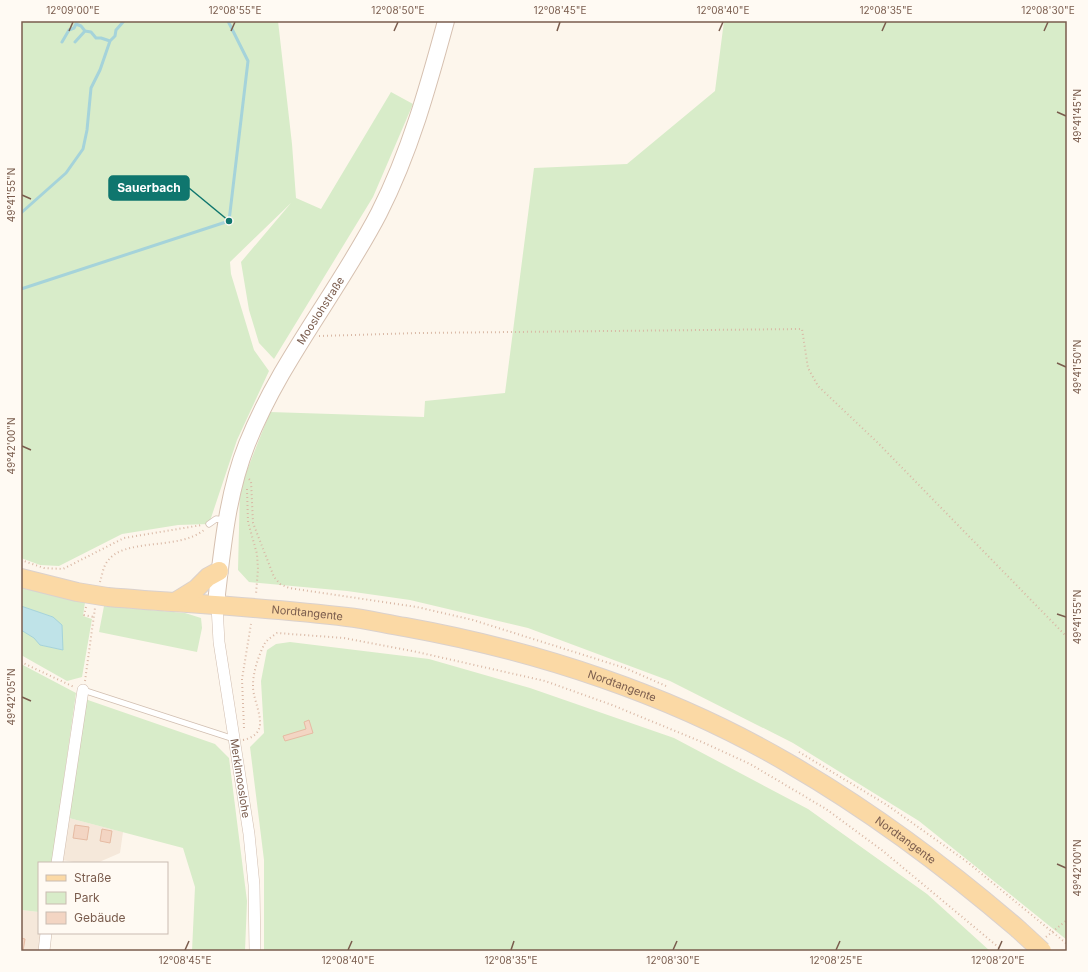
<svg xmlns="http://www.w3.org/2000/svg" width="1088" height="972" font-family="Inter,sans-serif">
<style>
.residential{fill:#f5e8da}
.green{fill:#d8ecc9}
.water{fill:#bfe3e8;stroke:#a5d3da}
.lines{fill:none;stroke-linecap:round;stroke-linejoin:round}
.stream{stroke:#a5d3da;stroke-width:3}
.building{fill:#f3d5c3;stroke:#e6bba3}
.lane-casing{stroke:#d1beb0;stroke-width:7}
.street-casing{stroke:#d1beb0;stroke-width:12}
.secondary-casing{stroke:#d6c0b0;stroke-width:18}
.primary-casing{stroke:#dad1cd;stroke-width:20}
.path{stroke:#d9b8a5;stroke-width:2;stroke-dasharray:1 3;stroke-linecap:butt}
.lane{stroke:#fff;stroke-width:5.5}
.street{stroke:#fff;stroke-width:11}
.secondary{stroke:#fff;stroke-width:16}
.primary{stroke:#fbd9a5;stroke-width:18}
.primary-bridge-casing{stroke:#dad1cd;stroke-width:20;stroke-linecap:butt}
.primary-bridge{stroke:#fbd9a5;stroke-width:18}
.ticks{fill:none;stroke:#7a5c4d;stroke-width:1.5}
.labels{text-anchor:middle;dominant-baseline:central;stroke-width:3;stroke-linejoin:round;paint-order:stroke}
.street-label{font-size:11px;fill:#7a5c4d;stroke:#fffaf3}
.leader{fill:none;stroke:#0f766e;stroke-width:1.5}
.callout-dot{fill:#0f766e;stroke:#fffaf3;stroke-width:1.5}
.callout{fill:#0f766e;stroke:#0f766e;stroke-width:1.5}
.callout-label{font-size:12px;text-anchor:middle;font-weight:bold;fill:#fff}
.neatline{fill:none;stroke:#7a5c4d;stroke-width:1.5}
.ticks-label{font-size:10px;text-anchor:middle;fill:#7a5c4d}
</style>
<rect width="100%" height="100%" fill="#fdf6ec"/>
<path class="residential" d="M69 818 123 832 120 853 97 863H80L62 860Z
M21 910 39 912V933H52L49 951H21Z"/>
<path class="green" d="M21 21H278L292 144 296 198 321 209 391 92 413 104 373 197 274 359 259 343 249 310 241 262 291 203 230 262 231 274 254 350 269 371 237 440 209 524 178 525 122 534 59 566 40 565 21 558Z
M724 21H1067V940L919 821 793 743 670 681 528 628 410 600 347 591 249 582 238 570 240 488 270 412 424 417 425 401 505 393 534 168 627 164 715 91Z
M21 588 85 602 83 616 92 619 82 677 67 681 21 655V630L35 638 40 645 63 650 53 617 21 606Z
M104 606 185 613 201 618 202 628 197 652 99 632Z
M290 642 429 659 530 688 674 738 808 809 927 894 990 951H264V860L250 747 264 733 261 681 267 650 276 644Z
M21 664 76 693 52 863H39V912L21 910Z
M85 699 215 744 229 758 247 901 245 951H192L195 887 183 848 69 818Z"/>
<path class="water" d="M21 606 53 617 62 625 63 650 40 645 34 638 21 630Z"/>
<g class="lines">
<path class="stream" d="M62 42 69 30 74 28 76 24 81 26 85 31 91 32 96 38H101L110 41
M75 42 85 31
M21 213 66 173 83 149 87 130 91 88 100 70 110 41 115 36 116 30 124 21
M21 289 229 221 248 61 228 21"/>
</g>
<path class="building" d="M309 720 313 733 285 741 283 736 306 729 304 722Z
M75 825 89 827 87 840 73 838Z
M102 829 112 831 110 843 100 841Z
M21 938 25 939 23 951H21Z"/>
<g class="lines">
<g class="lane-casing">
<path id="lane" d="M209 524 216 519 226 520
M83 690 234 739"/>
</g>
<g class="street-casing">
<g id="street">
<path id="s1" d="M217 606 219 642 249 834 254 885 255 951"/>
<path d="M57 863 83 690"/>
<path d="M44 951 46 933"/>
</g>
</g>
<g class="secondary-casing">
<g id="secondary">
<path id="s2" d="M217 606V594C223 543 228 492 247 444 280 361 338 292 379 213 410 152 428 87 446 21"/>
</g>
</g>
<g class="primary-casing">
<g id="primary">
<path id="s3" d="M21 578 77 592 108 597C188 604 268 607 347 617 366 619 386 624 405 627 538 651 672 695 788 763 871 811 946 867 1018 929"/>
<path d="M175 602 196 589 208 577 219 571"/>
</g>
</g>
<path class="path" d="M319 336 419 333 802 329 808 368 818 386 877 442 1067 637
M249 479 251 481 253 523 274 577 280 584 289 588 417 607 473 620 625 668 666 686
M247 489 248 522 257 554 258 569 256 594
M21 560 44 568 63 569 124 538 202 525
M100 582C102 576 103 567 107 562 123 537 178 551 204 530
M86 607 84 615 94 617
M21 662 74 687
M85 681 95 608
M244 728 242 679 251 624
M243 740C275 733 252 704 253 685 253 672 259 654 265 643 268 639 273 636 277 633L344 638 417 652 545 681 612 705 702 742 750 764 826 809 883 851 1003 951
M799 752 887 805 966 861 1067 944
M1046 937 1067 920"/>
<use href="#lane" class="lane"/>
<use href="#street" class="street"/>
<use href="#secondary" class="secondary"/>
<use href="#primary" class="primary"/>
<g class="primary-bridge-casing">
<path id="primary-bridge" d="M1018 929 1042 951"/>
</g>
<use href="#primary-bridge" class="primary-bridge"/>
</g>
<path class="ticks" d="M69 31 73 22M231 31 235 22M394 31 398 22M557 31 560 22M719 31 723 22M882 31 886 22M1044 31 1048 22M1057 112 1066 116M22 195 31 199M1057 363 1066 367M22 446 31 450M1057 614 1066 617M22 697 31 701M1057 864 1066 868M185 950 189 941M348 950 352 941M511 950 514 941M673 950 677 941M836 950 840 941M998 950 1002 941"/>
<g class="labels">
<g class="street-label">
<text stroke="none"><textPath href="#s2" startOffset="318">Mooslohstraße</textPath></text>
<text stroke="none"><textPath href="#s3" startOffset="289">Nordtangente</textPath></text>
<text stroke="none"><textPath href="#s3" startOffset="613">Nordtangente</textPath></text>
<text stroke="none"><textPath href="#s1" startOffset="174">Merklmooslohe</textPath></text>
<text stroke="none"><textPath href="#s3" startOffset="937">Nordtangente</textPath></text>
</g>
</g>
<path class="leader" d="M229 221L189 188"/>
<circle class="callout-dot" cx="229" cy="221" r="4"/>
<rect class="callout" x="109" y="176" width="80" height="24" rx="4"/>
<g class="callout-label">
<text x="149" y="192">Sauerbach</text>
</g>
<rect width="1088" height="972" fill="none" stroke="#fffaf3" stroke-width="44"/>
<rect x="38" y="862" width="130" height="72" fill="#fffaf3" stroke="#cabbb1"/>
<rect x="46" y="875" width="20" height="6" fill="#fbd9a5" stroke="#cabbb1"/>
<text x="74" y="882" font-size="12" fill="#7a5c4d">Straße</text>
<rect x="46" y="892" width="20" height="12" fill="#d8ecc9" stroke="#cabbb1"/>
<text x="74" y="902" font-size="12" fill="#7a5c4d">Park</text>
<rect x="46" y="912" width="20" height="12" fill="#f3d5c3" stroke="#cabbb1"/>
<text x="74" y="922" font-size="12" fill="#7a5c4d">Gebäude</text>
<rect x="22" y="22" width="1044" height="928" class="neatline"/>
<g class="ticks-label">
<text x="73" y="14">12°09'00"E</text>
<text x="235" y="14">12°08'55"E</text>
<text x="398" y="14">12°08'50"E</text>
<text x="560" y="14">12°08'45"E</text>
<text x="723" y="14">12°08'40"E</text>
<text x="886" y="14">12°08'35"E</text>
<text x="1048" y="14">12°08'30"E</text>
<text transform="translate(1077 116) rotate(-90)" y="4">49°41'45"N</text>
<text transform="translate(11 195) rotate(-90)" y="4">49°41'55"N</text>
<text transform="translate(1077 367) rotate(-90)" y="4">49°41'50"N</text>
<text transform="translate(11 446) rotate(-90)" y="4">49°42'00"N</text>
<text transform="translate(1077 617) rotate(-90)" y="4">49°41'55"N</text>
<text transform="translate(11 697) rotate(-90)" y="4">49°42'05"N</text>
<text transform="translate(1077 868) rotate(-90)" y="4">49°42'00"N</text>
<text x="185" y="964">12°08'45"E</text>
<text x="348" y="964">12°08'40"E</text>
<text x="511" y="964">12°08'35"E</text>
<text x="673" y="964">12°08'30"E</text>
<text x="836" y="964">12°08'25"E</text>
<text x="998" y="964">12°08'20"E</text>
</g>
</svg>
